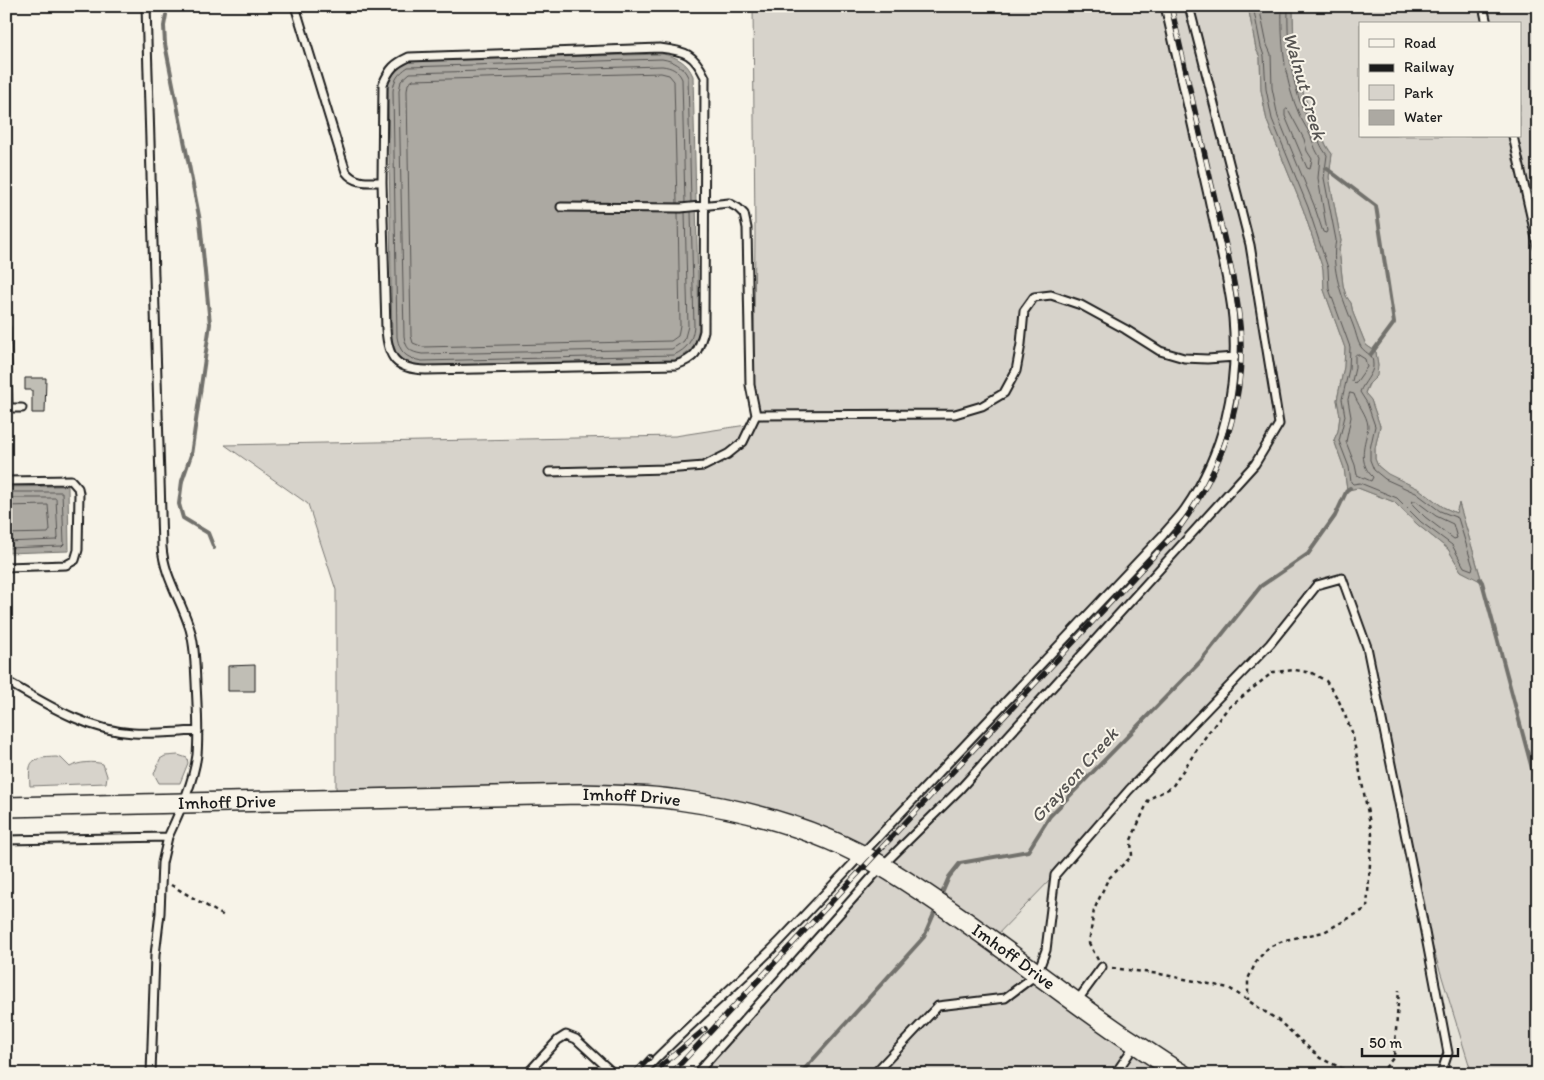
<svg xmlns="http://www.w3.org/2000/svg" width="1544" height="1080" font-family="Itim,sans-serif">
<style>
.built{fill:#e6e3d9}
.green{fill:#d7d3cb;stroke:#7a7874;fill-rule:evenodd}
.water{fill:#aca9a2;stroke:#72716c}
.lines{fill:none;stroke-linecap:round;stroke-linejoin:round}
.shore{stroke:#565452;stroke-width:1}
.stream{stroke:#72716c;stroke-width:4}
.building{fill:#c0beb5;stroke:#1c1c1c}
.lane-casing{stroke:#1c1c1c;stroke-width:11}
.secondary-casing{stroke:#1c1c1c;stroke-width:22}
.path{stroke:#1c1c1c;stroke-width:2.5;stroke-dasharray:4 4;stroke-linecap:butt}
.lane{stroke:#f7f3e8;stroke-width:7}
.secondary{stroke:#f7f3e8;stroke-width:19}
.rail-casing{stroke:#1c1c1c;stroke-width:5.5}
.rail{stroke:#f7f3e8;stroke-width:4;stroke-dasharray:11;stroke-linecap:butt}
.labels{text-anchor:middle;dominant-baseline:central;stroke-width:4;stroke-linejoin:round;paint-order:stroke}
.street-label{font-size:18px;fill:#1c1c1c;stroke:#f7f3e8}
.water-label{font-size:19px;font-style:italic;fill:#565452;stroke:#f7f3e8}
</style>
<rect width="100%" height="100%" fill="#f7f3e8"/>
<filter id="ink" filterUnits="userSpaceOnUse"><feTurbulence type="fractalNoise" baseFrequency=".02" numOctaves="2"/><feDisplacementMap in="SourceGraphic" scale="10" xChannelSelector="R" yChannelSelector="G"/><feConvolveMatrix kernelMatrix="1 2 1 2 8 2 1 2 1" color-interpolation-filters="sRGB"/></filter>
<g filter="url(#ink)">
<path class="built" d="M1342 578 1367 647 1420 906 1472 1074H1182L991 940 1055 875 1317 585Z"/>
<path class="green" d="M753 6H1248L1256 49 1260 57 1261 90 1267 121 1303 209 1323 269 1324 290 1345 348 1344 367 1337 400 1340 416 1338 431 1334 440 1344 468 1347 490 1358 488 1394 502 1418 525 1448 549 1461 571 1482 581 1459 504 1456 513 1443 507 1419 489 1388 475 1378 466 1375 459V448L1380 426 1371 400 1365 393 1378 366 1376 352 1366 345 1353 313 1351 303 1346 296 1343 285 1339 249 1341 241 1329 177 1332 154C1324 143 1325 141 1320 130 1316 122 1311 114 1308 106 1295 75 1293 39 1293 6H1538V1074H1472L1420 906 1367 647 1342 578 1317 585 1270 644 1129 790 1055 875 992 940 1182 1074H694L882 867 861 855 678 799H336V590L308 504 225 445 675 436 753 424 755 234ZM1360 24H1520V136H1360Z
M178 755 187 758 188 763 180 783H159L154 774 160 759 165 756Z
M56 757 61 758 70 767C78 762 94 761 103 764L107 776 106 783 30 786C28 760 30 758 56 757Z"/>
<path class="water" d="M1248 6H1293C1293 39 1295 75 1308 106 1311 114 1316 122 1320 130 1325 141 1323 143 1332 154L1329 177 1341 241 1339 250 1343 285 1346 296 1351 303 1353 313 1366 345 1376 352 1378 366 1377 376 1368 385 1365 393 1371 400 1380 426 1375 448V459L1378 466 1388 474 1419 489 1443 507 1456 513 1459 503 1482 582 1461 571 1448 549 1418 525 1394 502 1358 488 1347 490 1344 468 1334 440 1338 431 1340 416 1337 400 1344 367 1345 348 1324 290 1323 269 1303 209 1267 121 1261 90 1260 57 1256 49Z
M663 54C677 57 687 62 693 76L699 326C696 347 693 351 675 360L421 366C401 362 396 358 392 338L388 91C389 74 398 63 415 61Z
M68 486 69 551 6 553V487Z"/>
<g class="lines">
<path class="shore" d="M1253 6 1261 47 1264 56 1266 89 1272 119 1308 207 1328 268 1329 289 1350 347 1349 369 1342 399 1345 416 1339 441 1349 467 1351 482 1353 484 1360 483 1397 498 1421 522 1452 545 1464 567 1472 570 1473 567 1458 518 1440 511 1416 493 1385 479 1374 470 1370 460V449L1375 426 1367 403 1360 392C1363 383 1374 373 1373 365 1373 353 1367 355 1361 347 1357 341 1356 332 1353 325 1343 299 1330 269 1336 240L1324 178 1327 155C1321 147 1320 144 1317 135 1313 125 1306 116 1302 107 1290 76 1287 39 1288 6
M1259 6 1267 45 1271 54 1272 88 1278 117 1314 205 1323 232 1326 233 1327 231 1318 178 1320 157C1315 150 1314 145 1311 137 1307 127 1300 119 1297 109 1284 78 1281 40 1282 6
M1287 109 1289 111 1304 139 1307 151 1312 159 1310 169 1307 168 1285 116V111Z
M691 202 688 77C683 66 674 61 662 59L408 67C398 74 394 79 393 91L397 337C400 353 406 358 422 361L674 355C688 348 692 342 694 326L691 212
M677 203 674 81 669 75 661 73 413 80 408 84 407 91 411 336 413 343 423 347 671 341 678 336 680 325 678 213
M685 203 682 79C678 70 671 67 662 66L410 73 401 81 399 91 404 336C406 349 410 352 422 354L672 349 684 341 688 326 685 212
M1357 354 1365 359 1367 367 1355 384 1352 381 1355 368V356Z
M1350 393 1354 394C1357 404 1367 414 1368 426 1368 429 1366 434 1366 437 1362 452 1361 466 1373 477L1371 481 1357 475 1355 465 1346 442 1351 417 1348 400Z
M6 492H62L64 544 62 546 6 548
M6 498H56L58 538 56 540 6 542
M1413 501H1416L1436 516 1453 524 1457 538 1454 539 1425 517 1413 505Z
M6 506 48 505 50 530 48 533 6 534"/>
<path class="stream" d="M166 15 164 26 165 44 200 221 210 324 191 455 182 481 179 504 183 518 208 533 214 548
M1326 168 1376 206 1394 323 1371 354
M1480 579 1482 582 1538 791
M940 898 949 877 960 863 1028 851 1050 816 1200 662 1261 586 1308 554 1335 516 1347 490 1350 488
M800 1074 924 937 936 909"/>
</g>
<path class="building" d="M25 378H46L45 413H32V390H25Z
M255 665V691H228V666Z"/>
<g class="lines">
<g class="lane-casing">
<path id="lane" d="M146 6 162 547C164 576 180 598 189 626 195 643 195 664 196 682 197 706 199 731 197 755 193 784 180 811 168 837
M295 6 346 172C355 184 369 182 382 182
M1483 6 1487 24
M660 48C686 51 694 54 705 77L704 331C698 351 697 358 676 365L426 370C396 369 388 359 386 329L382 182 383 84C390 68 394 64 409 57Z
M1513 136 1538 247
M561 207 681 208 729 203 738 208 744 214 747 228 750 385 756 415
M6 328 8 408
M6 408H22
M549 472 666 469 704 466 728 454 743 442 756 415 955 414 982 406 1004 393 1016 371 1021 344 1024 311 1034 297 1051 295 1081 305 1125 329 1160 351 1184 358 1207 359 1235 357
M6 481 71 480 78 488 79 493 78 550 75 560 66 565 6 567
M6 681C46 704 86 730 133 733 154 734 176 732 198 731
M6 840 168 837 162 863 160 913 155 955 151 1074
M1077 1001 1102 967
M527 1074 558 1040 566 1035 576 1039 614 1074
M641 1074C686 1027 736 986 781 940L1163 535C1170 526 1179 518 1185 509 1224 453 1239 386 1233 318 1229 278 1217 238 1209 199 1194 134 1180 70 1165 6
M696 1074 882 866 960 789 1255 464 1279 424 1250 245 1189 6
M874 1074 938 1006 1005 998 1037 974 1046 950 1055 875 1129 790 1270 644 1317 585 1342 578 1367 647 1420 906 1448 1053 1441 1074
M1115 1074 1135 1045"/>
</g>
<g class="secondary-casing">
<g id="secondary">
<path id="s1" d="M6 807 581 794C614 795 647 795 679 800 751 810 827 832 890 871 971 921 1046 983 1125 1037 1144 1049 1163 1063 1182 1074"/>
</g>
</g>
<path class="path" d="M171 885 224 916
M1098 960 1089 943 1094 910 1108 879 1132 856 1131 840 1149 799 1172 787 1208 733 1228 708 1273 672 1295 670 1312 673 1326 681 1338 699 1352 732 1372 834 1367 908 1324 932 1285 940 1269 947 1257 960 1248 979V1000
M1112 968 1160 974 1229 988 1279 1021 1320 1058 1354 1074
M1380 1074 1394 1057 1399 990"/>
<use href="#lane" class="lane"/>
<use href="#secondary" class="secondary"/>
<g class="rail-casing">
<path id="rail" d="M634 1074 650 1057
M651 1074 705 1029
M671 1074 1177 531C1227 463 1250 391 1238 307 1233 270 1223 235 1215 199 1200 135 1186 70 1171 6"/>
</g>
<use href="#rail" class="rail"/>
</g>
</g>
<g class="labels">
<g class="street-label">
<text stroke="none"><textPath href="#s1" startOffset="626">Imhoff Drive</textPath></text>
<text stroke="none"><textPath href="#s1" startOffset="221">Imhoff Drive</textPath></text>
<text stroke="none"><textPath href="#s1" startOffset="1048">Imhoff Drive</textPath></text>
</g>
<g class="water-label">
<text transform="translate(1305 86) rotate(74)">Walnut Creek</text>
<text transform="translate(1074 775) rotate(-48)">Grayson Creek</text>
</g>
</g>
<rect width="1544" height="1080" fill="none" stroke="#f7f3e8" stroke-width="25"/>
<rect x="12" y="12" width="1519" height="1055" fill="none" stroke="#1c1c1c" stroke-width="2" filter="url(#ink)"/>
<rect x="1359" y="22" width="162" height="115" fill="#f7f3e8" stroke="#9f9d96"/>
<rect x="1369" y="39" width="25" height="8" fill="#f7f3e8" stroke="#9f9d96"/>
<text x="1404" y="48" font-size="15" fill="#1c1c1c">Road</text>
<rect x="1369" y="64" width="25" height="8" fill="#1c1c1c" stroke="#9f9d96"/>
<text x="1404" y="72" font-size="15" fill="#1c1c1c">Railway</text>
<rect x="1369" y="85" width="25" height="15" fill="#d7d3cb" stroke="#9f9d96"/>
<text x="1404" y="98" font-size="15" fill="#1c1c1c">Park</text>
<rect x="1369" y="110" width="25" height="15" fill="#aca9a2" stroke="#9f9d96"/>
<text x="1404" y="122" font-size="15" fill="#1c1c1c">Water</text>
<path d="M1362 1048v8h96v-8" fill="none" stroke="#1c1c1c" stroke-width="2.5"/>
<text x="1369" y="1048" font-size="15" fill="#1c1c1c" stroke="#f7f3e8" stroke-width="4" paint-order="stroke">50 m</text>
</svg>
